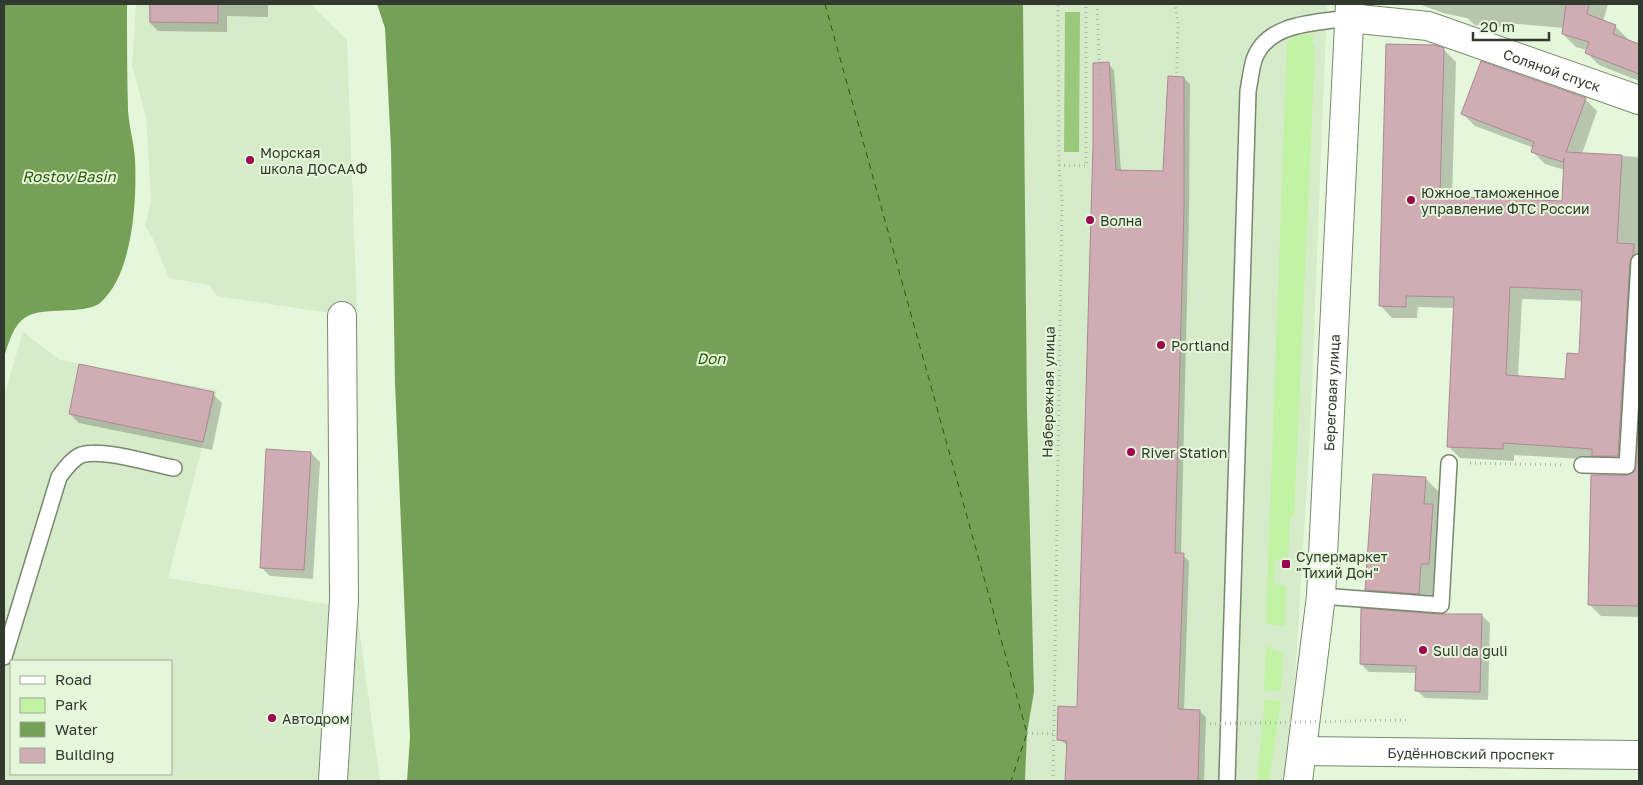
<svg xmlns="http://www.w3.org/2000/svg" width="1643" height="785" font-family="'Golos Text',sans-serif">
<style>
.built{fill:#d6ebc9;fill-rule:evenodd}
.green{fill:#c2f3a4}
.forest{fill:#9ac97c}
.water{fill:#74a156}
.shadow{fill:#0003;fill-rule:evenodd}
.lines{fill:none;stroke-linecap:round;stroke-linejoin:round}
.ferry{stroke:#2e5703;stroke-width:1;stroke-dasharray:6 5;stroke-linecap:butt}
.building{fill:#d0adb5;stroke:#ab8992;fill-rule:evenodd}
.service-casing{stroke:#78896f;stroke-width:18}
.minor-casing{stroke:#78896f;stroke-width:30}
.secondary-casing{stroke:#78896f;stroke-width:30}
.path{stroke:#abbaa3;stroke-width:3;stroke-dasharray:1 4;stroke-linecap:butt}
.service{stroke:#fff;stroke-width:15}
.minor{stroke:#fff;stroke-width:28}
.secondary{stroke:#fff;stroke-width:28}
.path-bridge{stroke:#abbaa3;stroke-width:3;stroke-dasharray:1 4;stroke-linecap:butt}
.poi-dot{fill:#9d044f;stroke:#e5f7da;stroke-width:2}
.labels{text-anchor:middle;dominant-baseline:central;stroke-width:4;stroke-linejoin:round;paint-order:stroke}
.street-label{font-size:14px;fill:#32392e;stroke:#e5f7da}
.poi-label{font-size:14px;fill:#32392e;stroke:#e5f7da;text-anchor:start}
.water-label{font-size:15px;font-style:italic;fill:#2e5703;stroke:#e5f7da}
</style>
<rect width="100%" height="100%" fill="#e5f7da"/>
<path class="built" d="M136,4H310L347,40L357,312H323L217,296L209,285L169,278L153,239L145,226L151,202L146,117L132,65Z
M1023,4H1327L1310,435L1295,680L1283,781H1025L1027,733L1034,691L1027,410Z
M23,332L60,360L217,390L168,578L332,605L356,606L380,781H4V396ZM11,661H171V774H11Z"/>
<path class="green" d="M1301,34L1313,35L1312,42L1315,49L1294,516H1290L1288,560H1275L1274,584L1286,586L1285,627L1266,623L1287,43L1295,35Z
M1266,646L1283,654L1281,691L1264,690Z
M1265,700L1281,701L1269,781H1257Z"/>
<path class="forest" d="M1065,12H1080L1079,152H1064Z"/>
<path class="water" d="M4,4H127C127,39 127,75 128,110C129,127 134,143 135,159C137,200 133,275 100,303C94,308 82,309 75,310C28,312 18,309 4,358Z
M377,4H1023L1027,410L1034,692L1027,733L1025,781H407L410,738L395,383L391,149L385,28Z"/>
<path class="shadow" d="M149,4H268V17L227,16V32L158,31L149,22Z
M1419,4H1608L1603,22L1615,26L1628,39L1627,41L1639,45V81L1599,65L1586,52L1587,50L1576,47L1563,34L1564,28L1507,23V27L1475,25L1467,18L1443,13Z
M1443,49L1456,62L1452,198L1563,203L1565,170L1545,164L1533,152L1534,148L1475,126L1463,114L1585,99L1597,111L1582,154L1639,157V308L1630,468L1598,460L1514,455V461L1460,458L1448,446L1454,308L1418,307L1417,318H1392L1380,305ZM1522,299L1582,301L1580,355L1566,380L1518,377Z
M1108,64L1114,70L1121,171L1164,172L1184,78L1190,84L1189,214L1181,554L1189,561L1184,710L1199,711L1206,717L1204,781H1066L1068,746L1059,739L1078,708Z
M213,394L222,403L212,450L79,423L70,414Z
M1639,435V617L1601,616L1589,604L1628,477L1636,472L1638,467Z
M311,453L320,462L313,579L270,576L261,567Z
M1425,478L1444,497L1437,612L1386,609L1367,589Z
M1481,615L1490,623L1488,700L1425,698L1416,690L1417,673L1369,672L1361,664L1440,616Z"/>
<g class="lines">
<path class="ferry" d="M825,4L1027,733L1011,781"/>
</g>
<path class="building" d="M150,4H218V23L150,22Z
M1566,4H1589L1587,14L1616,25L1613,34L1639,44V74L1585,53L1589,42L1562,34Z
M1386,44L1435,45L1444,48L1440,196L1562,201L1564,158L1563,162L1531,152L1534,142L1461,114L1481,61L1586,98L1566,152L1622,155L1617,243L1634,244L1633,255L1630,261L1618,456H1592V449L1503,443V449L1447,447L1454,297L1406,296V307L1379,306ZM1510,287L1582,290L1579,354L1567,353L1565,379L1506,375Z
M1109,62L1116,170L1163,171L1168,76L1184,77V207L1175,553H1184L1178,709L1200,710L1198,781H1065L1067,741L1057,740L1058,706L1077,707L1093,145V63Z
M79,364L214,392L203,442L69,414Z
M1639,417V606L1588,605L1591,475H1627L1635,471Z
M266,449L311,452L304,570L260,568Z
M1373,474L1426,477L1424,504H1433L1429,564H1421L1419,594L1365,590Z
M1361,608L1440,614H1482L1480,692L1415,691L1416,666L1360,664Z"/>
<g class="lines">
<defs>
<path id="service" d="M1582,465L1627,466L1639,262
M1321,596L1441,605L1449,463
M4,657L59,477C65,469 72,459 81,455C104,448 151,464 174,468
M1227,781L1248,91C1250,81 1251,70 1254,60C1267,22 1316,23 1349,18"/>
<g id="minor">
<path id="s1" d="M1349,18L1428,26L1639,100"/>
<path d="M333,781L344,600L342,316"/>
</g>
<g id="secondary">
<path id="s2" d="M1302,751L1639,755"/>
<path id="s3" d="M1298,781L1321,596L1350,4"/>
</g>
</defs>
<use href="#service" class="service-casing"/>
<use href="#minor" class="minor-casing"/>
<use href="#secondary" class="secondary-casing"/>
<path class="path" d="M1097,4L1104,182L1174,185L1178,24L1175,4
M1059,165L1086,166V4
M1470,463L1564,465
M1027,733L1054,734
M1053,781L1062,201L1059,165L1058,4
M1168,781L1169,724H1200"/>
<use href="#service" class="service"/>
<use href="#minor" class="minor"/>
<use href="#secondary" class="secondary"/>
<path class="path-bridge" d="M1200,724L1406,720"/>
</g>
<g class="poi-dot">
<circle cx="250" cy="160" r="5"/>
<circle cx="1411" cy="200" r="5"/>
<circle cx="1090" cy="220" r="5"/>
<circle cx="1161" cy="345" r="5"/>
<circle cx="1131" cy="452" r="5"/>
<rect x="1281" y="559" width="10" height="10" rx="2.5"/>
<circle cx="1423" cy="650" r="5"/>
<circle cx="272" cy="718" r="5"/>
</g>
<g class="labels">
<g class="street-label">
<text stroke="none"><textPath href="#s1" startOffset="211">Соляной спуск</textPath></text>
<text transform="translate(1048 392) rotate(-89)">Набережная улица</text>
<text stroke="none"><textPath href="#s3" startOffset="390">Береговая улица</textPath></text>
<text stroke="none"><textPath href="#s2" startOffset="169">Будённовский проспект</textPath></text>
</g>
<g class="poi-label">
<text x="260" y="152">Морская<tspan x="260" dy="16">школа ДОСААФ</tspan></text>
<text x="1421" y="192">Южное таможенное<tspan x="1421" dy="16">управление ФТС России</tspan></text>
<text x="1100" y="220">Волна</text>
<text x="1171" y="345">Portland</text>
<text x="1141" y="452">River Station</text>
<text x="1296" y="556">Супермаркет<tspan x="1296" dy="16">"Тихий Дон"</tspan></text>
<text x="1433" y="650">Suli da guli</text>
<text x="282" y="718">Автодром</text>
</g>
<g class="water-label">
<text x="69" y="176">Rostov Basin</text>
<text x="711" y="358">Don</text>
</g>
</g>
<rect width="1643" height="785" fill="none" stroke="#32392e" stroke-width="10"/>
<rect x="10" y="660" width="162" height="115" fill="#e5f7da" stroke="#9dab95"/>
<rect x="20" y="676" width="25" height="8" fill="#ffffff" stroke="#9dab95"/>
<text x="55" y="685" font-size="15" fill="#32392e">Road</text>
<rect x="20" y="698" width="25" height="15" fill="#c2f3a4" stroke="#9dab95"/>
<text x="55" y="710" font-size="15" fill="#32392e">Park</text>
<rect x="20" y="722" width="25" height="15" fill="#74a156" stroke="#9dab95"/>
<text x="55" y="735" font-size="15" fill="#32392e">Water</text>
<rect x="20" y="748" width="25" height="15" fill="#d0adb5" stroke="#9dab95"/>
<text x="55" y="760" font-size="15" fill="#32392e">Building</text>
<path d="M1473 32v8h76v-8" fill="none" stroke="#32392e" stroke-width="2.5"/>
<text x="1480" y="32" font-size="15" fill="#32392e" stroke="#e5f7da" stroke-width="4" paint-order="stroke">20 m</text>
</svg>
